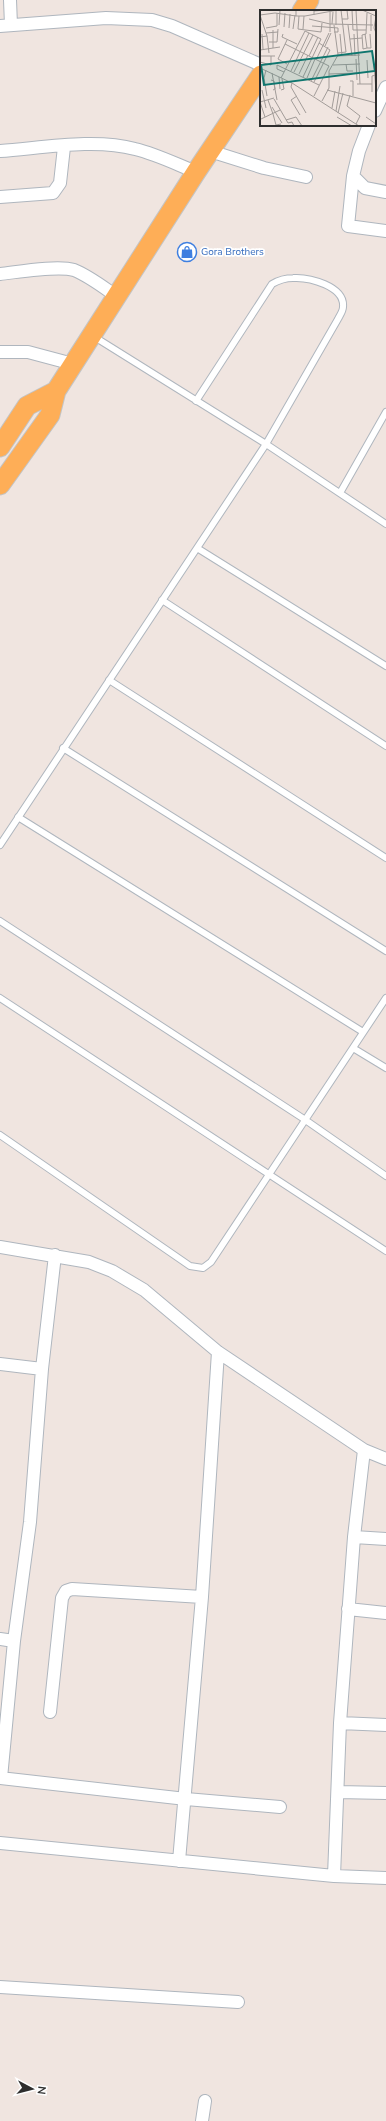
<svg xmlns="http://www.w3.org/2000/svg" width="386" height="2121" font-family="'Nunito Sans',sans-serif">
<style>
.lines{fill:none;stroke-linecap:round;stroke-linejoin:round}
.lane-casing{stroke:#afb6be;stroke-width:8}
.street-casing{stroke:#afb6be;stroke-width:14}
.primary-casing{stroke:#c4c4c4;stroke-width:21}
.lane{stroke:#fff;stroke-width:6}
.street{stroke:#fff;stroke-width:12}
.primary{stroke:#feae57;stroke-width:19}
.labels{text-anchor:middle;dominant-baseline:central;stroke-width:3.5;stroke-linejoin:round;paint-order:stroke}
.shop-label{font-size:10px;fill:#366cbe;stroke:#fff;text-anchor:start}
.inset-road{fill:none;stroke:#a29c99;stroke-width:1}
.view{fill:#0f766e;fill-opacity:0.15;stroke:#0f766e;stroke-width:2}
.inset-edge{fill:none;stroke:#2e2e2e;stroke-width:2}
</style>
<rect width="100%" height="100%" fill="#f0e5e0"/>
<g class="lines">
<defs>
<path id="lane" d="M93,336L266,444L386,524
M340,493L386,412
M197,548L386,666
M162,600L386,746
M109,680L386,858
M63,748L386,951
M18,817L363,1032
M0,845L266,444L338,319C340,315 343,311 343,307C345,286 309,277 293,278C285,278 279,280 272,284L196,401
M0,921L304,1119L386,1176
M0,998L386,1251
M353,1048L386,1068
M0,1135L190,1266L203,1268L211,1262L386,998"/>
<path id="street" d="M10,0L11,25
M0,26L106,18L152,20L172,26L261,65
M375,111L386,87
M369,125L359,151L353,176L365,188L386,192
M0,151C42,148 95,138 135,149C156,154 176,164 196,172
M210,151L264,168L306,177
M353,176L348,226L386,231
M0,197L53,193L60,183L64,147
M0,274C18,272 58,265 74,270C89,276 103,287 116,296
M0,352H28L73,364
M0,1247L89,1262L112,1271L144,1290L218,1352L364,1450L386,1459
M0,1364L42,1369
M354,1537L386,1539
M348,1609L386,1613
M0,1639L14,1641
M50,1712L62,1598L66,1591L72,1589L202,1597
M340,1723L386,1725
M0,1778L186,1799L280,1807
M1,1778L14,1641L30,1522L42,1369L55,1255
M338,1792L386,1793
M0,1843L334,1876L386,1878
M179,1861L202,1597L218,1352
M334,1876L340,1723L354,1537L364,1450
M0,1987L238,2002
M202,2121L205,2101"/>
<path id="primary" d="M302,11L309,0
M0,447L27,406L56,391
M0,485L50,415L56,391L196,172L261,75"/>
</defs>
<use href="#lane" class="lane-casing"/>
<use href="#street" class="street-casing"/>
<use href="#primary" class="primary-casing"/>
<use href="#lane" class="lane"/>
<use href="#street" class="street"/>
<use href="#primary" class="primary"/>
</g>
<defs>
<symbol id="shop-ring" viewBox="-11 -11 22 22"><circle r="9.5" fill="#fff" stroke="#3f7fe0" stroke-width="1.5"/><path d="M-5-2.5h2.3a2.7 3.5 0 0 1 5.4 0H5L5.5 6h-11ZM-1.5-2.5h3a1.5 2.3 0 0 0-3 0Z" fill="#3f7fe0"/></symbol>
</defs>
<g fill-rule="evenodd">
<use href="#shop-ring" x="176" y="241" width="22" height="22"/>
</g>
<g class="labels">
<g class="shop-label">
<text x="201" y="252">Gora Brothers</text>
</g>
</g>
<g transform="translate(260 10)">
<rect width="116" height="116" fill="#f0e5e0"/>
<path class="inset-road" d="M36,0V6H45L78,0M92,0L93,20H106M96,0L100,74M102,0L116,6L114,18L116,23M76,1V15M107,3L106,24L102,25L103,39L107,38M0,5L15,3L36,6M54,5V1L66,0M39,6L38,19L61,22L62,13M49,9L70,14L113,15M82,9H88L87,0M72,14L73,2M19,15L20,0M88,15L92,46M52,16L78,18V22H74M24,17L25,3M6,18L17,16V3M29,18L30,4M33,19L35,5M43,19L44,6M111,21V5M70,22V2M6,23L18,22M2,24L3,39M23,24L22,27L37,34M80,24L82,46M94,24L95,46M105,24L107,38M7,26L9,43M0,27L7,26L0,5M90,29L102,28M27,30L18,49L27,54M9,32H13V20M25,34L69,56L54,86M65,36L71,23M13,38V32H17L18,19M107,38H111L110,24M0,40L20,37M78,43L86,42L81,0M0,46H15M49,46L58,27M77,46L100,45M96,49L97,70M56,50L69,23M107,50L108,68M0,52L11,55V46M86,54L87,61H93M114,54L116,82M73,55L100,54M0,58L32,73L99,116M6,60L4,68L7,86M31,61L49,23M24,62L17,59V55L59,75M34,62L53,25M12,63L17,90M39,64L48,45M69,64L97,63M19,67L20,79M21,68L45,21L61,29L43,67M47,68L55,49M11,70L14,71L15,79L13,80M51,71L68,37M90,71H93V86M54,72L70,40L59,33M32,73L31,77L46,103M97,74H112M2,80L6,98M21,80L24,79L22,69M67,80L116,93M112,82V66L116,65M90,85L87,96L100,106L96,114M37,86L31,90L40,105M14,89L28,113L32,112L34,116M8,90L13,104M62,91L69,78V61L78,45L74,15M0,92L14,88M0,92L5,107M12,97L22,113M72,98L75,81M76,101L80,76M78,103L83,83M13,104L16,115L21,114M77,107L92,116M106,107L116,114M1,109L20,100M26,110L36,107L42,116"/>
<path class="view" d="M112,41L115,61L4,75L1,55Z"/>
<rect width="116" height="116" class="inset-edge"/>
</g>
<g transform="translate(32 2089) rotate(97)" stroke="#ffffff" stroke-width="3" paint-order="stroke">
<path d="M0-3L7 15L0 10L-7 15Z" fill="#2e2e2e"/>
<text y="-6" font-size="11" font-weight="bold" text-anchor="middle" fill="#2e2e2e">N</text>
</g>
</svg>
